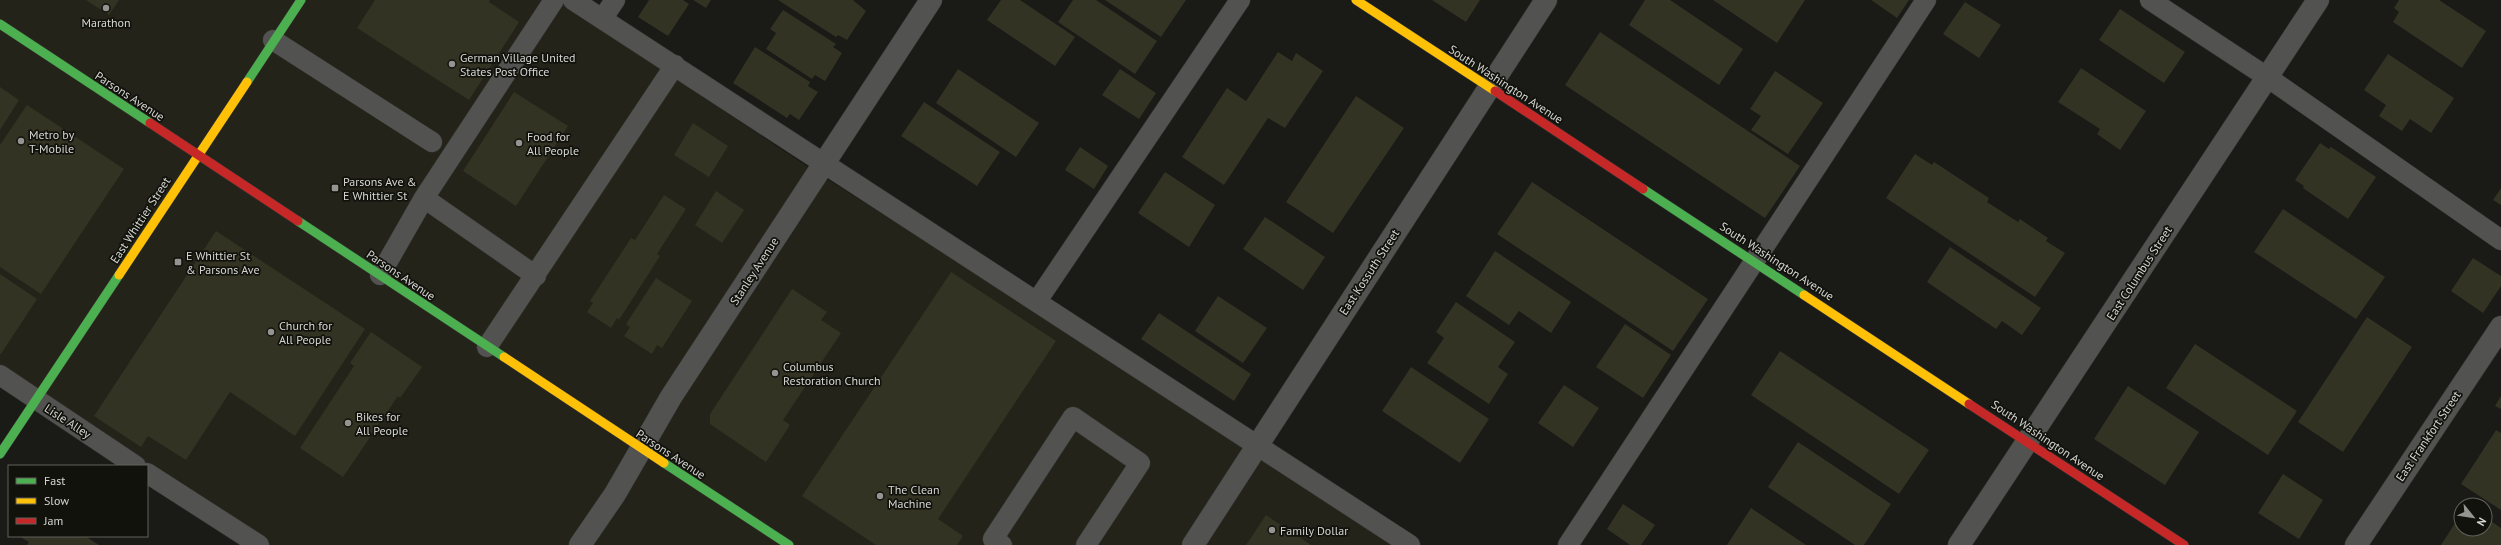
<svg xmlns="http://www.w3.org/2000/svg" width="2501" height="545" font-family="'PT Sans',sans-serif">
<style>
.built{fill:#232319}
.building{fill:#333323}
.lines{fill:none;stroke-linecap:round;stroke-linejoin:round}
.lane-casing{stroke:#363634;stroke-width:21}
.street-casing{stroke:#363634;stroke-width:23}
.fast-casing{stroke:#363634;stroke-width:10}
.slow-casing{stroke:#363634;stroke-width:10}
.jam-casing{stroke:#363634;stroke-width:10}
.lane{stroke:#525250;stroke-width:20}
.street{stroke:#525250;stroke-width:22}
.fast{stroke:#4caf50;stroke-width:9}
.slow{stroke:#ffc107;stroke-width:9}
.jam{stroke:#c62828;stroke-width:9}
.poi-dot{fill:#949491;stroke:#12120d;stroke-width:1.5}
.labels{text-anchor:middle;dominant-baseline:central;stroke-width:3.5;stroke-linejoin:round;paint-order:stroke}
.poi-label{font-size:12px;fill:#d5d6d2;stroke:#12120d;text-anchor:start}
.street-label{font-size:12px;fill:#d5d6d2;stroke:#12120d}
</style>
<rect width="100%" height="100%" fill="#1a1a17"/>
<path class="built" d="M0,0H557L817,173L1253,446L1402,545H261L0,374Z"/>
<path class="building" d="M86,0H119L109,15Z
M375,0H490L489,2L519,22L469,100L357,28Z
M649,0H683L689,4L668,36L638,17Z
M693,0H711L706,8Z
M778,0H853L866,11L847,40L838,35L836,37Z
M1001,0H1020L1075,37L1055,66L987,20Z
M1073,0H1096L1157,41L1135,74L1058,22Z
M1105,0H1186L1161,37Z
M1432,0H1480L1466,22Z
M1645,0H1670L1743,49L1719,85L1629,25Z
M1713,0H1805L1777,43Z
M1871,0H1909L1897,18Z
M2399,0H2439L2486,31L2462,68L2393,22L2399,12L2394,8Z
M1965,2L2001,25L1979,58L1943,34Z
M2120,9L2185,52L2164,83L2099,40Z
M783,10L836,44L833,47L842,53L825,81L815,75L812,79L766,49L776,33L770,29Z
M1600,32L1800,166L1765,218L1565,85Z
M755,47L810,82L808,86L818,92L799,120L790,114L787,118L733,83Z
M1278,52L1292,61L1296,53L1323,71L1285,128L1268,118L1224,185L1182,157L1227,88L1246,101Z
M2388,54L2454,98L2431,133L2410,119L2402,131L2379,116L2386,105L2364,90Z
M2081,68L2146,111L2120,150L2097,134L2100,129L2058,102Z
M958,69L1039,123L1016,157L936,103Z
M1120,69L1156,93L1139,119L1102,95Z
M1775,71L1823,103L1788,154L1751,130L1761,116L1750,109Z
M0,87L19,100L0,130Z
M514,92L568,126L516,206L463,171Z
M1356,96L1404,128L1333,233L1286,202Z
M924,102L1000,152L977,186L901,136Z
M27,105L124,169L41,294L0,267V145Z
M693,123L728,146L709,177L674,155Z
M2320,143L2329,149L2331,147L2376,177L2348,219L2303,188L2304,186L2295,180Z
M1080,147L1108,166L1094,189L1065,170Z
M1915,154L1932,165L1934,162L1989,198L1987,202L2018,222L2020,219L2048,238L2046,241L2065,253L2035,297L1886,198Z
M1165,172L1215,205L1189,247L1138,213Z
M1532,182L1708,299L1673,351L1497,234Z
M2501,188V205L2493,200Z
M716,191L744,210L722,243L695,225Z
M664,195L686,209L657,254L660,256L619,320L617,318L611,328L587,312L593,303L590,301L631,238L635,240Z
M2283,209L2385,277L2356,319L2254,252Z
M1265,217L1325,257L1303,290L1243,249Z
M216,231L365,329L295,436L230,392L186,460L148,436L141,447L94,416Z
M1950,247L2041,308L2022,335L2002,321L1996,329L1927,282Z
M1495,251L1571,302L1551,333L1519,311L1509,325L1466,296Z
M2473,258L2501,276V286L2483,313L2451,291Z
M951,272L1056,341L938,519L963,536L957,545H876L802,496Z
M0,274L37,299L1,354L0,353Z
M656,278L692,301L662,348L657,345L652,354L624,336L630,327L626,324Z
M792,289L827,312L821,320L841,333L783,420L790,425L766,462L710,424V414Z
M1218,296L1267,328L1243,363L1195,331Z
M1456,302L1515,342L1498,367L1508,374L1489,404L1427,363L1444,338L1436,332Z
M1159,313L1251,374L1234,401L1141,339Z
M2367,317L2412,347L2343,452L2298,422Z
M1625,324L1671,355L1643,398L1596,367Z
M371,332L422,367L400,398L398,396L343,477L300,448L354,366L350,363Z
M2195,344L2297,411L2268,455L2166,388Z
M1780,351L1929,450L1899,494L1751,395Z
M1411,367L1489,419L1460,463L1382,411Z
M1564,385L1599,408L1573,447L1538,423Z
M2128,386L2199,432L2165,485L2094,439Z
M2501,396V409L2495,406Z
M2496,430L2501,433V510L2461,484Z
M1798,442L1891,504L1864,545H1855L1768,487Z
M2283,474L2323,500L2299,539L2258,513Z
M1623,504L1655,525L1641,545H1630L1607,529Z
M1751,508L1806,545H1727Z
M2461,514V529H2485V517L2501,528V545H2441Z
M1266,515L1311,545H1246Z
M23,536H85L99,545H27L29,542L22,538Z"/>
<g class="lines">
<defs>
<path id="lane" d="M573,0L1410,545
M2150,0L2267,77L2501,240
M603,18L615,0
M273,40L432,142
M424,198L536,276
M380,275L424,198L554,0
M1037,301L1240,0
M487,347L675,65
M0,375L136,466
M147,473L259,545
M1002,545L993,539L1073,417L1140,463L1086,545
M1568,545L1926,0"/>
<path id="street" d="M580,545L615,494L671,397L931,0
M1193,545L1546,0
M1959,545L2318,0
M2356,545L2501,327"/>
<path id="fast" d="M0,24L150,123
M247,82L301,0
M1643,189L1804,295
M298,221L504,357
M0,454L119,275
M664,463L789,545"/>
<path id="slow" d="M1356,0L1495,91
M119,275L247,82
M1804,295L1969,404
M504,357L664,463"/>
<path id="jam" d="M1495,91L1643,189
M150,123L298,221
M1969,404L2184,545"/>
</defs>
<use href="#lane" class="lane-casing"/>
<use href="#street" class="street-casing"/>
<use href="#fast" class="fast-casing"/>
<use href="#slow" class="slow-casing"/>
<use href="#jam" class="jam-casing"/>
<use href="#lane" class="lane"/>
<use href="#street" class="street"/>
<use href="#fast" class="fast"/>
<use href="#slow" class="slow"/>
<use href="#jam" class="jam"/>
</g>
<g class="poi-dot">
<circle cx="106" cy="8" r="4"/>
<circle cx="452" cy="64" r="4"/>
<circle cx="21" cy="141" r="4"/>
<circle cx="519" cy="143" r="4"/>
<rect x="331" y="184" width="8" height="8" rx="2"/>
<rect x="174" y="258" width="8" height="8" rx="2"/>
<circle cx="271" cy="332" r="4"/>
<circle cx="775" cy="373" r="4"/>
<circle cx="348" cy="423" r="4"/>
<circle cx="880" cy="496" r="4"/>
<circle cx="1272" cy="530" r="4"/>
</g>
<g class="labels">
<g class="poi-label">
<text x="106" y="22" text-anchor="middle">Marathon</text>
<text x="460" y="57">German Village United<tspan x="460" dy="14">States Post Office</tspan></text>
<text x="29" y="134">Metro by<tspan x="29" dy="14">T-Mobile</tspan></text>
<text x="527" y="136">Food for<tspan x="527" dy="14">All People</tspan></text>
<text x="343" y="181">Parsons Ave &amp;<tspan x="343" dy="14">E Whittier St</tspan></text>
<text x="186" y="255">E Whittier St<tspan x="186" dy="14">&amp; Parsons Ave</tspan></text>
<text x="279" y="325">Church for<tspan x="279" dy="14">All People</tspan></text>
<text x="783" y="366">Columbus<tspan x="783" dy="14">Restoration Church</tspan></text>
<text x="356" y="416">Bikes for<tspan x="356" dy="14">All People</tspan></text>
<text x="888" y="489">The Clean<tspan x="888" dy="14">Machine</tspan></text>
<text x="1280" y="530">Family Dollar</text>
</g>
<g class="street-label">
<text transform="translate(1506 84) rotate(33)">South Washington Avenue</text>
<text transform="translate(130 96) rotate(33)">Parsons Avenue</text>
<text transform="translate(140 220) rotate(-57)">East Whittier Street</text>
<text transform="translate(1777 261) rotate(33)">South Washington Avenue</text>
<text transform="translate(754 271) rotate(-57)">Stanley Avenue</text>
<text transform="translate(1369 272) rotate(-57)">East Kossuth Street</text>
<text transform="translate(2139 273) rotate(-57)">East Columbus Street</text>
<text transform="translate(401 275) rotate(34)">Parsons Avenue</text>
<text transform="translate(68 421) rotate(33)">Lisle Alley</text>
<text transform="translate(2428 436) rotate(-56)">East Frankfort Street</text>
<text transform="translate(2048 440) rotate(34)">South Washington Avenue</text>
<text transform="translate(671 454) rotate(33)">Parsons Avenue</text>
</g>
</g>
<rect x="8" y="465" width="140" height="72" fill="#12120d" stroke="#60605c"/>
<rect x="16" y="478" width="20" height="6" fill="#4caf50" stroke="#60605c"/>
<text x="44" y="485" font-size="12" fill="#d5d6d2">Fast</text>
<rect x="16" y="498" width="20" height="6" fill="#ffc107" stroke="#60605c"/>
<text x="44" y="505" font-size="12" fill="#d5d6d2">Slow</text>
<rect x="16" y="518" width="20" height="6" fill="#c62828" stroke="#60605c"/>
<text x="44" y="525" font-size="12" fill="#d5d6d2">Jam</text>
<g transform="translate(2473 517) rotate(120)"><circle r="19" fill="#12120d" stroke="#60605c"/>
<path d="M0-3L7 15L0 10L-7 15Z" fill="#949491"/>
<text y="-6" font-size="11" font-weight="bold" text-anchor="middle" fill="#d5d6d2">N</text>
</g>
</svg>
